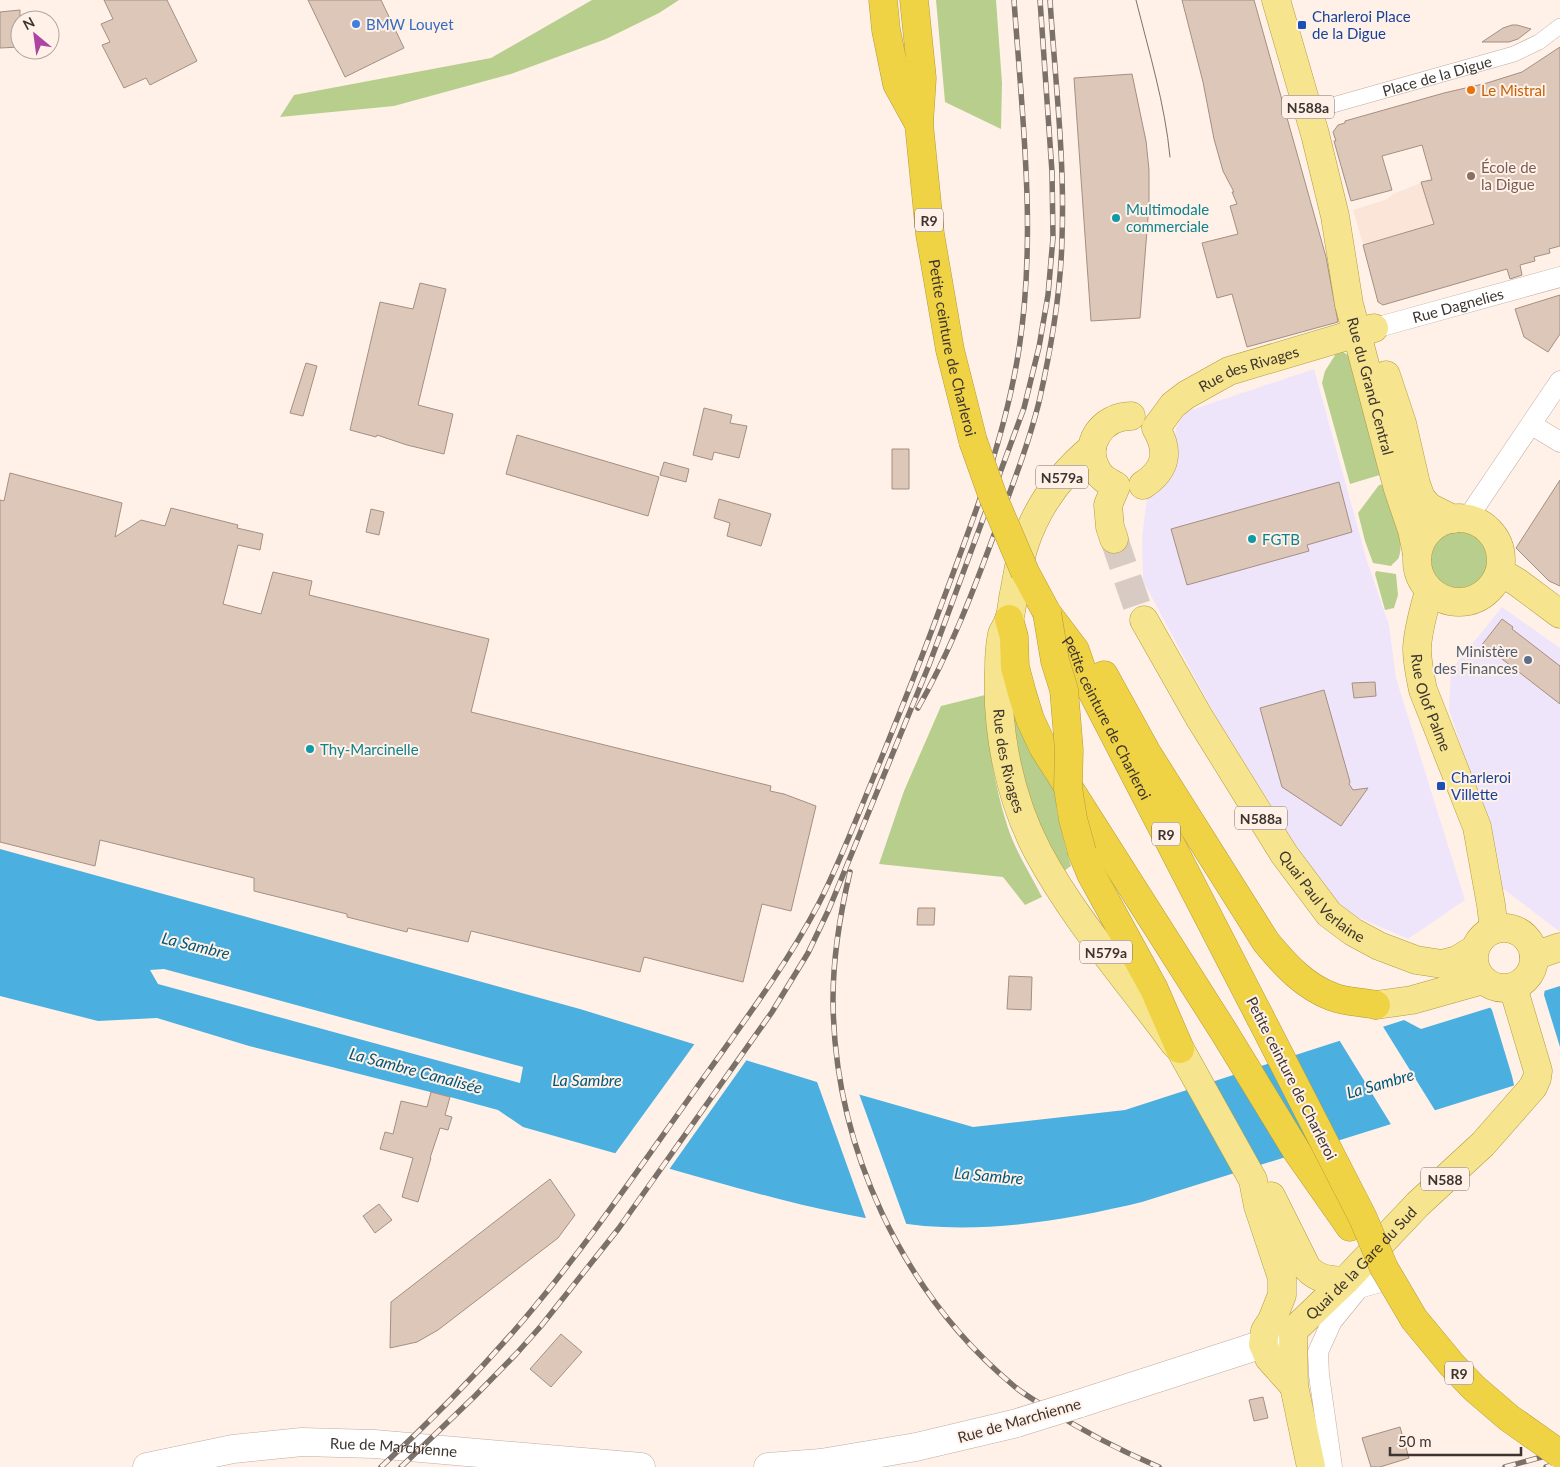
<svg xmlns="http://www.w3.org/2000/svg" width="1560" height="1467" font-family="Lato,sans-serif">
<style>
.commercial{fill:#efe5fa}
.education{fill:#fbe5d8}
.green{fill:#b7ce8d}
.water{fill:#4bb0df;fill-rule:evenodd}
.pier{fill:#fff1e8}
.building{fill:#ddc7b9;stroke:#a48f82}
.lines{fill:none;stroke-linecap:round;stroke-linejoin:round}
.primary-tunnel{stroke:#d8cbc3;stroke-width:28;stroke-dasharray:28 14;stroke-linecap:butt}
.pedestrian-casing{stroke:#c1ac9e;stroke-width:16}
.minor-casing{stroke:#c1ac9e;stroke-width:21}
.secondary-casing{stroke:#c1ac9e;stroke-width:29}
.primary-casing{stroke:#b19b3d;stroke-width:29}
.motorway-casing{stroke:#b19b3d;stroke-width:29}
.pedestrian{stroke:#fff;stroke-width:15}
.minor{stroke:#fff;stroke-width:20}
.secondary{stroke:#fff;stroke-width:28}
.primary{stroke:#f6e48f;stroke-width:28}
.motorway{stroke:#f0d245;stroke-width:28}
.tram{stroke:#7b716b;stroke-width:1}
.rail-casing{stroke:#7b716b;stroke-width:5.5}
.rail{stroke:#fff1e8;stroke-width:4;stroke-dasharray:11;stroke-linecap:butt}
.secondary-bridge-casing{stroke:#c1ac9e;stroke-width:29;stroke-linecap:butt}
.motorway-bridge-casing{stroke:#b19b3d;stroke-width:29;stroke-linecap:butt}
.secondary-bridge{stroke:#fff;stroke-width:28}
.motorway-bridge{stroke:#f0d245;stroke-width:28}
.shop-dot{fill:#3f7fe0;stroke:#fff1e8;stroke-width:2}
.transit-dot{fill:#1a4fb4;stroke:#fff1e8;stroke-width:2}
.food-dot{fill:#e8710a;stroke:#fff1e8;stroke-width:2}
.education-dot{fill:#8d6e63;stroke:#fff1e8;stroke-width:2}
.culture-dot{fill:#0f9aa8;stroke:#fff1e8;stroke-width:2}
.service-dot{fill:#5c6f8a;stroke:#fff1e8;stroke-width:2}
.labels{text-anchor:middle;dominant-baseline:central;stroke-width:4;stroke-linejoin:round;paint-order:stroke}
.shield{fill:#fff1e8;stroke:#776d66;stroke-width:1}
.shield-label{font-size:14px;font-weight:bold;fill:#3d342f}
.transit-label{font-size:15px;fill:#164399;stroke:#fff1e8;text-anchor:start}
.shop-label{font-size:15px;fill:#366cbe;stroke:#fff1e8;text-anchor:start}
.street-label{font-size:15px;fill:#3d342f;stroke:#fff1e8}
.food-label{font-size:15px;fill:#c56008;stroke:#fff1e8;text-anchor:start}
.education-label{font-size:15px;fill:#785e54;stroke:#fff1e8;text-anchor:start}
.culture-label{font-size:15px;fill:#0d838f;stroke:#fff1e8;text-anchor:start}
.service-label{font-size:15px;fill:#4e5e75;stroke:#fff1e8;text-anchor:end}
.water-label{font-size:16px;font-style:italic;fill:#025878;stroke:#fff1e8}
</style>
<rect width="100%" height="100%" fill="#fff1e8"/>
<path class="commercial" d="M1314,369L1367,561L1389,625L1396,678L1465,900L1408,939L1348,913L1316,878L1216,717L1143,581L1142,538L1147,497L1170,476L1176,428L1185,412Z
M1502,607L1560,648V932L1501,887L1500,869L1490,821L1471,775L1449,710L1451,670Z"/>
<path class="education" d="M1498,137L1449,219L1363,244L1353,210L1388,199L1393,194L1423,182Z"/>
<path class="green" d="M592,0H679L659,13L606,39L511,74L394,106L280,117L294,95L491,58Z
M936,0H996L1002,83L1001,129L945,102Z
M1337,352H1343L1351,357L1383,474L1350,484L1322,383L1325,371Z
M1386,484C1390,501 1405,540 1399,557C1398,560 1393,563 1391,566L1373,563L1365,541L1358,513L1379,485Z
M1428 558a31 31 0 1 1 62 0a31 31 0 1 1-62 0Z
M1376,571L1396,574L1398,595L1394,608L1385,610L1375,574Z
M985,695C987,740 994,785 1008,828C1016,852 1031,875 1042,897L1025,905L1003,877L879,864L904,791L941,706Z
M1010,695L1055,785L1057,812L1065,845L1071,866L1061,873L1019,782Z"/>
<path class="water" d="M0,849L580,1009L833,1087L973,1127L1125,1110L1404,1020L1421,1029L1560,986V1071L1142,1202C1071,1219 997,1232 924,1226C850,1219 780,1200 709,1180C647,1162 585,1145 523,1127L498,1110L450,1097L249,1046L157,1018L98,1021L0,996ZM164,969L523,1067L520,1083L158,984L150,970Z"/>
<path class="pier" d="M1545,988L1544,995L1560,1047V1073L1512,1088L1514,1085L1512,1076L1492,1010L1489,1006Z
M1382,1025L1436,1112L1392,1126L1338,1038Z
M696,1042L748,1058L668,1171L614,1155Z
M816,1079L858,1091L907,1226L867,1221Z"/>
<path class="building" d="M104,0H167L197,61L150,85L146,78L124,88L102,45L110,42L101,24L113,19Z
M308,0H381L404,48L345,77Z
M1182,0H1254L1326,257L1338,322L1247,347L1232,294L1217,298L1202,243L1238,234L1230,206L1237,204L1232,192H1234L1223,171L1214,139L1203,82Z
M20,10V47L0,48V12Z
M1512,25H1517L1531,29L1518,39L1509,42H1482L1503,28Z
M1560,47V246L1549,249L1550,253L1534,257L1535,261L1520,265L1522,275L1510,279L1507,269L1383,305L1378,302L1363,245L1434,224L1421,182L1432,180L1422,145L1382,156L1392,190L1351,201L1334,141H1336L1333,132L1338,125L1345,123V121L1444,93L1487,83L1522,72Z
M1132,74L1146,141L1149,170V206L1140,318L1091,321L1074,78Z
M420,283L446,289L418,405L453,414L444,454L407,445L377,435L376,437L350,430L380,302L413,309Z
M1560,295V334L1548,352L1524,337L1515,309Z
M306,363L317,366L303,416L290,413Z
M704,408L732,415L730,423L747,426L739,458L714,452L712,460L693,455Z
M517,435L659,477L648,516L506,474Z
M892,449H909V489H892Z
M664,462L689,469L686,482L660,475Z
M10,473L122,503L115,537L141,520L165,526L171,508L238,525L237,528L263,534L260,550L238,545L223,604L261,614L273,572L312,581L309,595L489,639L471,712L771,786L770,791L784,794L816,806L791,911L762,904L743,982L644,957L640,972L471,931L468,942L408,928L407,932L347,917V914L254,891V878L100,840L95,866L0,842V500L4,501Z
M1560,480V586L1549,581L1516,548Z
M1339,482L1352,532L1307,545L1309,551L1187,585L1171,529Z
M719,499L771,514L761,546L727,536L730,523L714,518Z
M371,509L384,512L379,535L366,532Z
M1502,619L1513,627L1512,629L1560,666V704L1493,652L1492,654L1481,646Z
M1375,682L1376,696L1354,698L1352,683Z
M1324,690L1350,782L1349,784L1353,790L1368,788L1341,826L1282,787L1260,708Z
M918,908H935L934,925H917Z
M1009,976L1032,977L1031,1010L1007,1009Z
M431,1092L450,1097L445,1115L452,1117L448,1130L440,1128L430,1158H431L418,1202L402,1197L413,1158L380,1149L385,1132L393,1134L401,1101L427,1107Z
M550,1179L575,1215L558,1238L438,1330L417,1342L390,1348L391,1302Z
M379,1204L392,1220L375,1233L363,1216Z
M561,1334L582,1352L551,1387L530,1369Z
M1263,1397L1268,1418L1254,1421L1249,1400Z
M1400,1427L1409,1458L1380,1467H1371L1362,1438Z"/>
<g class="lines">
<path class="primary-tunnel" d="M1114,539L1138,609L1144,620"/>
<defs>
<g id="pedestrian">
<path id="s1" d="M1308,112L1514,54L1539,42L1560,26"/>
</g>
<g id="minor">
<path id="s2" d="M1375,328L1560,277"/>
<path d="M1532,425L1560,442"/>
<path d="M1467,519L1560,381"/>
<path d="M1332,1467L1319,1375L1318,1352L1332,1321L1359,1288L1377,1283"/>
</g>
<g id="secondary">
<path d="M1078,1404L1263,1344L1285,1334"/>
<path id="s3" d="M147,1467L233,1449L302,1442L374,1444L641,1467"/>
<path d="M768,1467L821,1463L916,1447L1017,1423"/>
</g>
<g id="primary">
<path id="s4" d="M1276,0L1315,134L1335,216L1349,304L1398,489L1412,530L1417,554"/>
<path d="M1386,375L1402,423L1416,484L1421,498L1429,507L1453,519"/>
<path id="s5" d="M1092,448C1062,473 1038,505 1025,543C1019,560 1017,580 1013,598C1012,606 1011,614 1009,620C1007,625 1004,630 1002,634C1000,644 999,658 999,668C996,730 1009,797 1038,852C1075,921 1128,980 1174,1043L1180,1049L1253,1180L1258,1206L1282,1278V1295L1272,1320L1265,1331L1263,1344L1269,1358L1294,1386"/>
<path id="s6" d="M1143,485C1166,470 1170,452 1156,428L1173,405L1186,395L1229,371L1374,328"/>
<circle cx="1459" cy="560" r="42"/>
<path d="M1114,539L1110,527L1108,505L1116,486C1109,482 1102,479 1098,472C1081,445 1102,416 1131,416"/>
<path d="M1500,572L1517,582L1560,614"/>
<path id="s7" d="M1429,591C1424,609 1418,629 1417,648C1417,662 1420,676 1423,690L1477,827L1491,905L1494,929"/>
<path id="s8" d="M1144,620L1199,717L1284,854L1329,914L1353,932L1379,946L1416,960L1442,964L1457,960L1475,949"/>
<circle cx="1504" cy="958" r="30"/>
<path d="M1534,956L1560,947"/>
<path d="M1376,1005L1412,1000L1483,980"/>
<path d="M1271,1196L1307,1268C1318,1280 1330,1280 1345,1281"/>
<path id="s9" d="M1311,1467L1294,1386L1293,1331L1345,1281L1418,1204L1483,1144L1533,1087L1537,1078L1538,1071L1513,987"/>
</g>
<g id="motorway">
<path d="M883,0L886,30L897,84L919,124"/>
<path id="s10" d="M914,0L922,78L919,124L930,234L950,350L973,441"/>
<path id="s11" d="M1025,572L1047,613L1075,650L1084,676L1260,1017"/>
<path d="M1009,619L1014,637L1015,667L1022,693L1030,719L1043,747L1224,1032L1296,1150L1350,1227"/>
<path d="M1104,675L1147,753L1266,942C1285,965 1305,987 1333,997C1346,1002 1362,1002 1376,1005"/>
<path d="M1082,852L1091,874L1154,989L1180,1049"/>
</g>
</defs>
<use href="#pedestrian" class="pedestrian-casing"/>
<use href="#minor" class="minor-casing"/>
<use href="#secondary" class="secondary-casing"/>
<use href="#primary" class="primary-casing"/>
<use href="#motorway" class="motorway-casing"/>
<use href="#pedestrian" class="pedestrian"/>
<use href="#minor" class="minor"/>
<use href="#secondary" class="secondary"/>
<use href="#primary" class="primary"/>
<use href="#motorway" class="motorway"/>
<path class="tram" d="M1136,0C1149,52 1165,104 1170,157"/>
<defs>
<path id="rail" d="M918,708C950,652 973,592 995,532C1011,489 1028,446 1039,402C1051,349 1061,293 1062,238C1065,159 1055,79 1050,0
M850,872C840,914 833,956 833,1000C834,1145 901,1292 1014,1386C1023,1394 1035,1400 1045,1407C1081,1430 1119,1450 1159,1467
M381,1467C432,1420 481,1370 526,1317C587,1245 640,1167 695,1090C738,1029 784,970 819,903C839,864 855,822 872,781C895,725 918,668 939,611C971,525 1005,440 1019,349C1037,233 1022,116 1014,0
M401,1467L475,1396L517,1353L541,1326L619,1228L772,1012L808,953L829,909L929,665L1024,408L1039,347L1048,295L1053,238L1052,172L1040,0
M1505,1467L1560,1452
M1546,1467L1560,1463"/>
</defs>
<use href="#rail" class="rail-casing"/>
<use href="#rail" class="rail"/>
<defs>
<path id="secondary-bridge" d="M1017,1423L1078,1404"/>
<path id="motorway-bridge" d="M973,441L993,497L1025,572
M1047,613L1055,661L1064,690L1069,750L1068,788L1073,819L1082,852
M1260,1017L1363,1218L1384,1268L1414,1319L1452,1365L1474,1388L1509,1418L1560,1454"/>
</defs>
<use href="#secondary-bridge" class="secondary-bridge-casing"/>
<use href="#motorway-bridge" class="motorway-bridge-casing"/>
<use href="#secondary-bridge" class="secondary-bridge"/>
<use href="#motorway-bridge" class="motorway-bridge"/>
</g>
<circle class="shop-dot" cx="356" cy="24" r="5"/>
<g class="transit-dot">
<rect x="1297" y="20" width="10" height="10" rx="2.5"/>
<rect x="1436" y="781" width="10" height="10" rx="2.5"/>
</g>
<circle class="food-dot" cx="1471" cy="90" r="5"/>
<circle class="education-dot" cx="1471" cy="176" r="5"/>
<g class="culture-dot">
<circle cx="1116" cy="218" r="5"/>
<circle cx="1252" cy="539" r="5"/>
<circle cx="310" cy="749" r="5"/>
</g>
<circle class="service-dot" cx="1528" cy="660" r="5"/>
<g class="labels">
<g class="shield">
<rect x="1282" y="95.5" width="52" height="23" rx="4"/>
<rect x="915" y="208.5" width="28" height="23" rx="4"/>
<rect x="1036" y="465.5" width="52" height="23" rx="4"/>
<rect x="1235" y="806.5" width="52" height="23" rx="4"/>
<rect x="1152" y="822.5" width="28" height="23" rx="4"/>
<rect x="1080" y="940.5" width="52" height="23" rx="4"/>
<rect x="1421" y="1167.5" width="48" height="23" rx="4"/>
<rect x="1445" y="1361.5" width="28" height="23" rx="4"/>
</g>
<g class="shield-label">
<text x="1308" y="107">N588a</text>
<text x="929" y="220">R9</text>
<text x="1062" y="477">N579a</text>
<text x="1261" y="818">N588a</text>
<text x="1166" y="834">R9</text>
<text x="1106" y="952">N579a</text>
<text x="1445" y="1179">N588</text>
<text x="1459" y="1373">R9</text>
</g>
<g class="transit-label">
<text x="1312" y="16">Charleroi Place<tspan x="1312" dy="17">de la Digue</tspan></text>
<text x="1451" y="777">Charleroi<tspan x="1451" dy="17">Villette</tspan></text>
</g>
<g class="shop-label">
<text x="366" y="24">BMW Louyet</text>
</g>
<g class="street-label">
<text stroke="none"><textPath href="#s1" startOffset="134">Place de la Digue</textPath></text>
<text stroke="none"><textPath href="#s2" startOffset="86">Rue Dagnelies</textPath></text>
<text stroke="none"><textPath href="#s10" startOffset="351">Petite ceinture de Charleroi</textPath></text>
<text stroke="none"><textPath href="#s6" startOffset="180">Rue des Rivages</textPath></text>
<text stroke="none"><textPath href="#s4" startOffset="398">Rue du Grand Central</textPath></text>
<text stroke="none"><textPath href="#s7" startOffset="115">Rue Olof Palme</textPath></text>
<text stroke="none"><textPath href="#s11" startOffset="168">Petite ceinture de Charleroi</textPath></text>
<text stroke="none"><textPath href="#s5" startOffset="340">Rue des Rivages</textPath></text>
<text stroke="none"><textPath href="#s8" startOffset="330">Quai Paul Verlaine</textPath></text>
<text transform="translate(1292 1078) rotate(63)">Petite ceinture de Charleroi</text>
<text stroke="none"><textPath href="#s9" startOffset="234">Quai de la Gare du Sud</textPath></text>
<text transform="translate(1019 1420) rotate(-16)">Rue de Marchienne</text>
<text stroke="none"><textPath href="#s3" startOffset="249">Rue de Marchienne</textPath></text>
</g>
<g class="food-label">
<text x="1481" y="90">Le Mistral</text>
</g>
<g class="education-label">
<text x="1481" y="167">École de<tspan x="1481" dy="17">la Digue</tspan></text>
</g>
<g class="culture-label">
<text x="1126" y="209">Multimodale<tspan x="1126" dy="17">commerciale</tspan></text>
<text x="1262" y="539">FGTB</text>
<text x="320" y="749">Thy-Marcinelle</text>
</g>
<g class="service-label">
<text x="1518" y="651">Ministère<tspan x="1518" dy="17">des Finances</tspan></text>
</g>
<g class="water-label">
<text transform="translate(196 945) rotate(14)">La Sambre</text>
<text transform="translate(416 1070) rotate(15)">La Sambre Canalisée</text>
<text x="587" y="1079">La Sambre</text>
<text transform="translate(1380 1083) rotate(-16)">La Sambre</text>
<text transform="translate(989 1175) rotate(5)">La Sambre</text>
</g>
</g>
<g transform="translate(35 35) rotate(331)"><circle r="24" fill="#fff1e8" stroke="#b1a59e"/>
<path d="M0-4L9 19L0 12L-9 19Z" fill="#ae43a4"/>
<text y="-8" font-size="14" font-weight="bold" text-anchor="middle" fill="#3d342f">N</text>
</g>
<path d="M1390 1447v8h131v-8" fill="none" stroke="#3d342f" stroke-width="2.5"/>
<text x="1398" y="1447" font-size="15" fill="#3d342f" stroke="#fff1e8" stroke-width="4" paint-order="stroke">50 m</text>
</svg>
